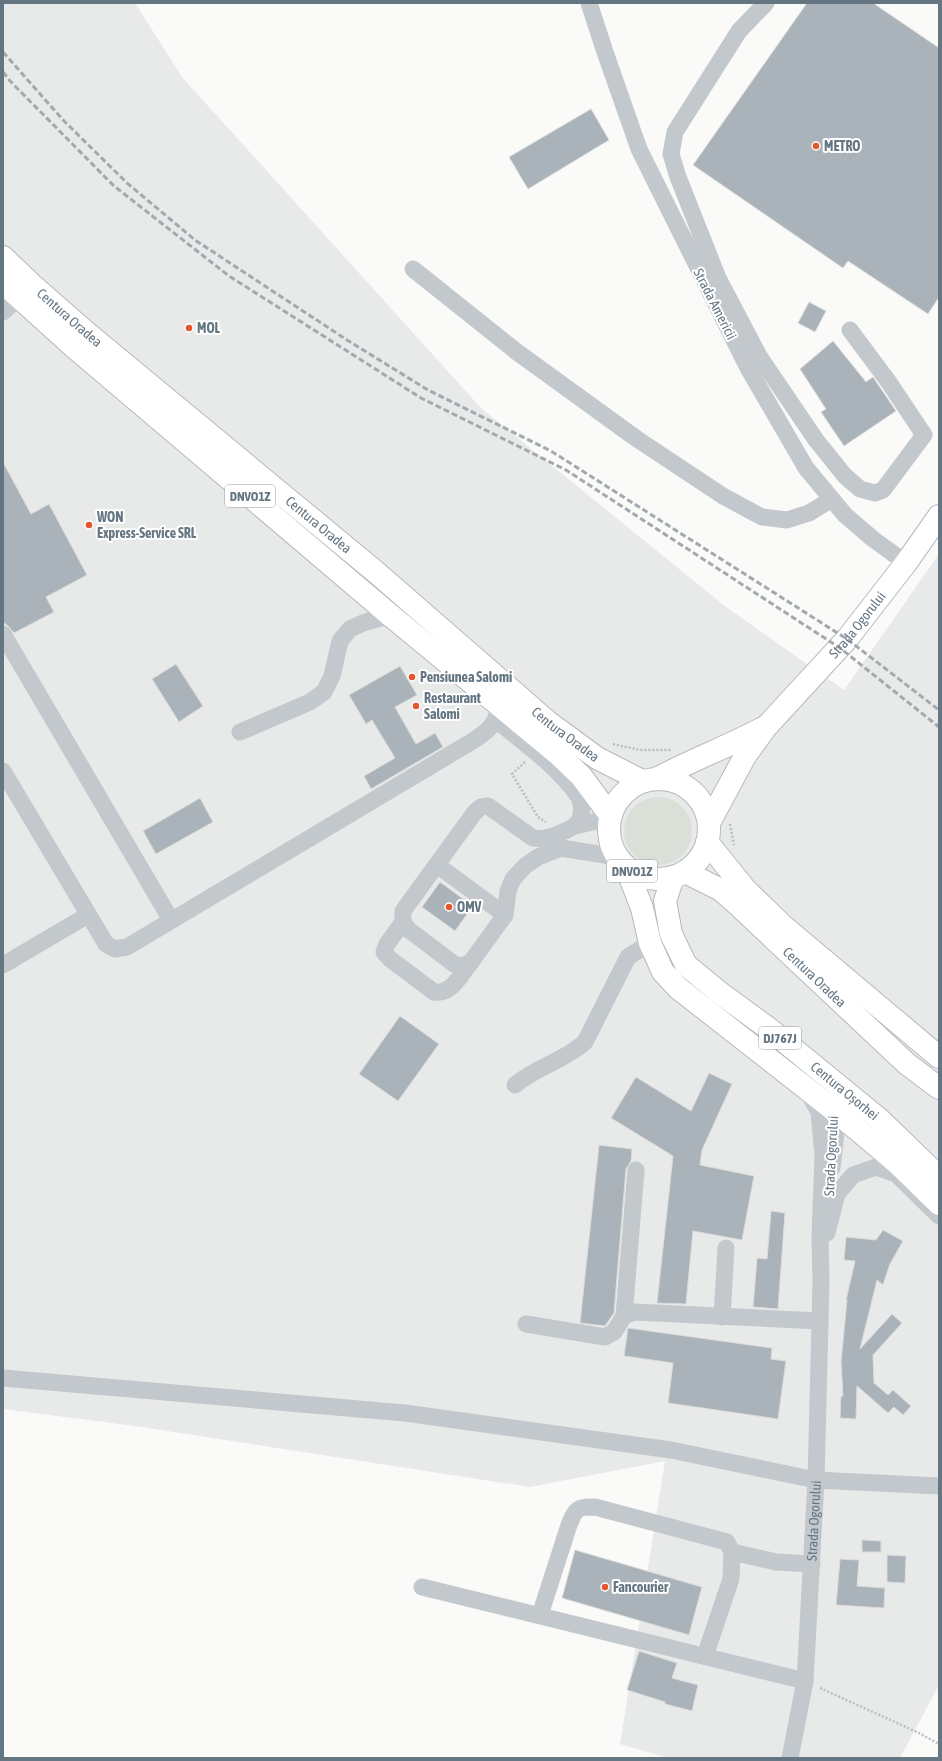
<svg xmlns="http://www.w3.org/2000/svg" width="942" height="1761" font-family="'Asap Condensed',sans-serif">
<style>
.built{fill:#e8e9e9}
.green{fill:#dadfd7}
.building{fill:#aab3b9;stroke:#dcdcda}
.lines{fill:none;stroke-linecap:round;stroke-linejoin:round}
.major-casing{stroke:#b5babe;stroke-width:24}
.highway-casing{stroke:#b4b9bd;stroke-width:24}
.path{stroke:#bbbfc2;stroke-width:2.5;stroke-dasharray:2 2;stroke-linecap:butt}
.minor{stroke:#c3c8cc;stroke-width:17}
.major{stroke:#fff;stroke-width:22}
.highway{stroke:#fff;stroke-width:22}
.rail{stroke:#a2aab0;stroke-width:3;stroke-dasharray:6 3;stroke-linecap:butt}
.poi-dot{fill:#e4572e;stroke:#fff;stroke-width:1.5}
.labels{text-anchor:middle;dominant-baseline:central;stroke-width:4;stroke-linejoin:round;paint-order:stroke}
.shield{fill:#fff;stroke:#939fa8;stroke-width:1}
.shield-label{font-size:13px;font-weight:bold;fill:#657683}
.poi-label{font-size:14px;font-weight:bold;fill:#657683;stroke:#fff;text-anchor:start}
.street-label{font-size:14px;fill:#657683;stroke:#fff}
</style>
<rect width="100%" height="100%" fill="#fafaf8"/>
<path class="built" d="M3,3H135L182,77L481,408L726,607L844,690L939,554V1685L900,1758H668L620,1744L665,1461L530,1487L135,1426L3,1409Z"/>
<path class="green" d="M624 831a34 34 0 1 1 68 0a34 34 0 1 1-68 0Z"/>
<path class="building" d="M807,3H873L939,48V297L928,314L848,261L843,268L693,165Z
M591,109L609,140L528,189L509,157Z
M809,302L826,311L815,332L798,323Z
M833,341L866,382L873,377L896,411L844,446L821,412L826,409L800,369Z
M3,462L31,514L49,504L87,575L46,597L54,612L14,633L8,626L3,622Z
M176,664L203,706L179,722L152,679Z
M400,666L417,695L395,707L416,744L435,733L443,747L371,789L364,776L395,758L372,720L366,724L349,695Z
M200,798L213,822L156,854L143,831Z
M440,882L473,906L455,931L422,907Z
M400,1016L439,1044L398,1101L359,1074Z
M709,1073L732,1084L702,1150L700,1165L754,1176L742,1240L693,1231L686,1304L657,1303L673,1156L611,1118L636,1077L691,1111Z
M599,1145L632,1149L631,1161L626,1169L614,1313L605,1326L580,1323Z
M771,1211L785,1213L778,1309L753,1307L757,1258L767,1259Z
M883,1230L903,1241L890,1264L883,1285L877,1280L860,1349L892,1314L902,1323L873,1355L874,1383L888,1395L893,1390L911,1406L903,1415L894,1407L888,1413L857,1386L856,1419L840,1418L841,1396H843L841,1362L847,1300H846L855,1261L844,1260L846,1237L876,1240Z
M628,1328L772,1348L771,1359L786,1361L778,1419L668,1403L673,1363L624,1356Z
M862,1540L881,1541V1552H862Z
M575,1550L702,1587L689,1635L562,1598Z
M887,1555L906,1556L905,1583L887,1582Z
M840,1559L859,1560L857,1586L885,1588L884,1608L836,1605Z
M639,1651L677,1663L672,1678L698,1685L692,1711L665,1704V1702L627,1690Z"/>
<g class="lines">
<defs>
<g id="major">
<path d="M658,778C692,760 729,746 763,728"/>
<path id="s2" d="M709,823L745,756L766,727L847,639L906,563L939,516"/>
<path d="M707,842L745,889L783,926L939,1057"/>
<path id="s3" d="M685,872L721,890L737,904L907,1064L939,1088"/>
</g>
<g id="highway">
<path id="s4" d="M3,257L31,284L87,333L377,573L548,722L597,758L642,781"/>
<path d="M3,283L74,347L390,615L558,754L581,776L610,815"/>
<circle cx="659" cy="829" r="50"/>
<path d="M626,867L642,908L650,943L663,972L678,988L834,1110L896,1162L939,1204"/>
<path id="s5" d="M673,877L665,901L671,934L686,965L720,993L768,1028L879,1119L939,1177"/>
</g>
</defs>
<use href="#major" class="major-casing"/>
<use href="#highway" class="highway-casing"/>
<path class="path" d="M613,744L640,750H671
M525,762L512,774L538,817L546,822
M730,824L734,845
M820,1688L917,1732L939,1744"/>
<g class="minor">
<path d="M589,3L605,52L639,149L748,368L806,468L845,515L873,539L906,563"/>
<path d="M766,3L739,31L675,132L671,154L678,177L718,278L759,356L816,440L845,476L860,489L875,493L883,490L924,435L888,381L850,330"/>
<path d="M413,269L517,352L637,439L723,496L762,517L787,520L809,513L832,499"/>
<path d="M3,312L18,298"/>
<path d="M3,634L171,920"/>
<path d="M496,720C523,742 558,767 578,796C584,805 583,823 571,828C559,834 547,840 533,838L488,806L481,807L475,812L403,911V922L409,930L454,964L462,966L471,962L505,915L508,891L513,879L525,866L538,857L561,848L617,857"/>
<path d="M240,732L310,702L324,692L332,676L340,641L350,629L363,623L390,615"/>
<path d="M3,771L106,944L115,949L127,947L476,739C488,730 495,726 498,710"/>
<path d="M575,826L610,818"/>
<path d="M437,865L505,915"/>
<path d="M403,922L387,944L384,952L390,959L434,992C452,995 461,974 471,962"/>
<path d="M3,965L88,915"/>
<path d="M515,1085C536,1067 564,1061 585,1042L628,957L650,943"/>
<path d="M831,1103C840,1121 834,1148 832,1168"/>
<path d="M827,1233L837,1194L853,1175L876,1167L896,1174L939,1216"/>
<path d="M624,1316L636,1170"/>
<path d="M722,1317L726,1248"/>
<path d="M526,1324L605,1337L614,1332L624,1316L635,1312L820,1321"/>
<path d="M3,1378L405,1413L671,1450L816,1480L939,1486"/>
<path d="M732,1552L776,1562L812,1564"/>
<path d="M422,1587L805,1681"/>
<path d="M540,1615L569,1525C576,1508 577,1507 595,1507L727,1542L732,1552L731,1579L705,1656"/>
<path id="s1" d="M790,1758L805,1681L816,1480L821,1282L820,1236L823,1156L819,1112L807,1091"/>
</g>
<use href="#major" class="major"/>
<use href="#highway" class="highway"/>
<path class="rail" d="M3,52L64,121L127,183L195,240L347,340L428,390L551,451L847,639L939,710
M3,72L10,81L114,186L229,276L421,398L566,470L840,648L939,727"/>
</g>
<g class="poi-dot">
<circle cx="816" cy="146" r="4"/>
<circle cx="189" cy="328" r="4"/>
<circle cx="89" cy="525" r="4"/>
<circle cx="412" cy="677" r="4"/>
<circle cx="416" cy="706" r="4"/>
<circle cx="449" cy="907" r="4"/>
<circle cx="605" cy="1587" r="4"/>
</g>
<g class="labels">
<g class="shield">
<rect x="225" y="485" width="50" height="22" rx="3"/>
<rect x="607" y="860" width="50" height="22" rx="3"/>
<rect x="759" y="1027" width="42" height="22" rx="3"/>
</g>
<g class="shield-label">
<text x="250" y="496">DNVO1Z</text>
<text x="632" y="871">DNVO1Z</text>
<text x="780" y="1038">DJ767J</text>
</g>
<g class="poi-label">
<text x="824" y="146">METRO</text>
<text x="197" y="328">MOL</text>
<text x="97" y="517">WON<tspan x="97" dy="16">Express-Service SRL</tspan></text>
<text x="420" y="677">Pensiunea Salomi</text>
<text x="424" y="698">Restaurant<tspan x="424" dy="16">Salomi</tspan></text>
<text x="457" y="907">OMV</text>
<text x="613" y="1587">Fancourier</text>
</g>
<g class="street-label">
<text transform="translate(715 304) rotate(63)">Strada Americii</text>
<text stroke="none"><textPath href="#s4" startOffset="90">Centura Oradea</textPath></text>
<text stroke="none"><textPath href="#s4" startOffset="414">Centura Oradea</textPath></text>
<text stroke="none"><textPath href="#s2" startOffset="249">Strada Ogorului</textPath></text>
<text stroke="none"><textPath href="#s4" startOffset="738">Centura Oradea</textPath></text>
<text stroke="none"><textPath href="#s3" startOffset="168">Centura Oradea</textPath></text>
<text stroke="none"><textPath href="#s5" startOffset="296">Centura Oșorhei</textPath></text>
<text transform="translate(831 1156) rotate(-87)">Strada Ogorului</text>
<text stroke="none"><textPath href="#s1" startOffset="239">Strada Ogorului</textPath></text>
</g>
</g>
<rect width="942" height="1761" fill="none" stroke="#657683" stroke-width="8"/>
</svg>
